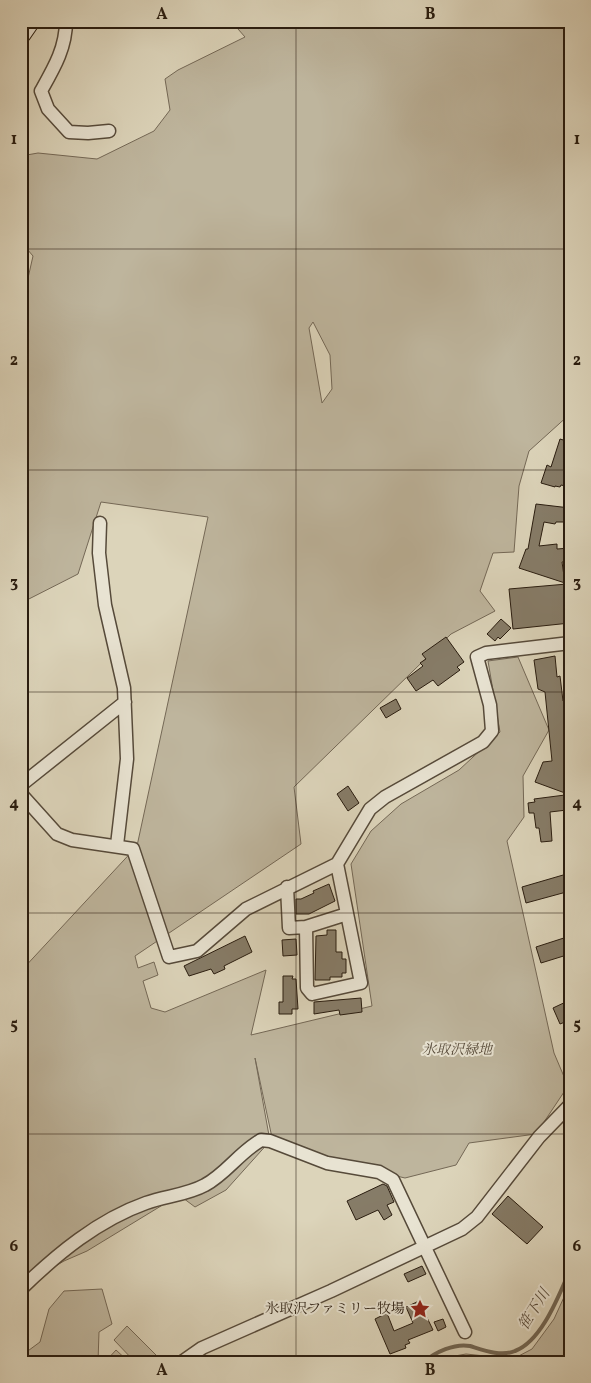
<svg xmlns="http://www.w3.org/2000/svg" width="591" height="1383" font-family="Vollkorn,'Noto Serif JP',serif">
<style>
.green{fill:#beb59d;stroke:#746856;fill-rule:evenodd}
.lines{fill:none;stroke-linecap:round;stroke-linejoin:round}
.stream{stroke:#706553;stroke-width:4}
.building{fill:#867c68;stroke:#291c0f}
.street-casing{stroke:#564a3a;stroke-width:15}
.secondary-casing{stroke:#291c0f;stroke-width:21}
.street{stroke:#e8e3d2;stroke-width:12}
.secondary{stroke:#e8e3d2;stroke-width:19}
.grid{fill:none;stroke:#291c0f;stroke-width:1;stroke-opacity:0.55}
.labels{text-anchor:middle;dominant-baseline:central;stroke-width:4;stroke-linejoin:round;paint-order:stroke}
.park-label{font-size:14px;font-style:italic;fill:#564a3a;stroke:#e8e3d2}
.poi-label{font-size:14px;fill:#291c0f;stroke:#e8e3d2;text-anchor:end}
.water-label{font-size:15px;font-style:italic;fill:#584c3c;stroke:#e8e3d2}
.neatline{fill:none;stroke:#291c0f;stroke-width:2}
.grid-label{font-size:16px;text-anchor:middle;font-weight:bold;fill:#291c0f}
</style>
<rect width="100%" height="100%" fill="#dcd4ba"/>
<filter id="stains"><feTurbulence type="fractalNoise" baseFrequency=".004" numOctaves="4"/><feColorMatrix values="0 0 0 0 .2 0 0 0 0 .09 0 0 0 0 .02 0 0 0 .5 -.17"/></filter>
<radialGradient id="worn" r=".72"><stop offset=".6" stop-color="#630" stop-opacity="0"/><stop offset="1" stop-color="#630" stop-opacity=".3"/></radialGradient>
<path class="green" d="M231,21H570V414L529,451L519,486L514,552L493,553L480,591L495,611L451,634L294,787L301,844L135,956L138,968L154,962L158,975L143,981L151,1008L165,1012L266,970L251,1035L372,1006L351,864L371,831L401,804L459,770L500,732L488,661L518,657L549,730L523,776L524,817L507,841L554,1053L568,1086L536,1134L469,1143L456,1165L405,1178L274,1147L255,1058L270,1141L226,1190L195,1207L179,1195L87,1251L64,1261L28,1282L26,1303L21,1312V971L137,846L208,517L101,502L78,574L21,603V309L33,256L21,242V156L38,153L97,159L154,131L170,110L165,79L178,70L245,37ZM313,322L330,355L332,389L322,403L309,328Z
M570,1284V1362H436L438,1359L466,1354L513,1359L532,1349L554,1319Z
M102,1289L112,1324L99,1332L98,1362H21V1356L40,1342L49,1309L64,1291Z
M127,1326L163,1362H135L114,1340Z
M116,1350L129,1362H105Z"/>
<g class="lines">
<path class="stream" d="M424,1362C435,1352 455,1343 470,1346C483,1350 501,1357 515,1351C542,1341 559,1295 570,1270"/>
</g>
<path class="building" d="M560,439L570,442V487L561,485L560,487L555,486V487L541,483L547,465L551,467Z
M536,504L570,508V522H556L555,524L544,522L539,546L557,544V549L570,548V561L562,562L565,583L519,568L526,549H528Z
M567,584L570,623L513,629L509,589Z
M501,619L511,628L500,639L498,637L495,641L487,634Z
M446,637L464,662L457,667L460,670L438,686L433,680L416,691L407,678L423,666L420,663L426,659L422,654Z
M555,656L557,677L560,676L563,701L570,700V782H564L565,793L535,782L543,762L552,761L545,692L538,689L534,660Z
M396,699L401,709L386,718L380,708Z
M348,786L359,803L348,811L337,794Z
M565,795L567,810L550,812L552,841L541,842L539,828H536L534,813H529L528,803L535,802L534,799Z
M570,873V891L526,903L522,887Z
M329,884L335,901L309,914H296V899H301L314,893L313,891Z
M327,930H336V952H342V959H346V973H342V977H330V980H315L316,936L327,935Z
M245,936L252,952L224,966L225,969L214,974L211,969L189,976L184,966Z
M570,936V954L541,963L536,947Z
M296,939L297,955L283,956L282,940Z
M283,976H293L292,979H296L298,1009H292V1014H279V1002H283Z
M361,998L362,1012L340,1015L339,1010L314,1014V1002Z
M570,1000V1020L560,1024L553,1008Z
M383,1184L387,1186L394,1202L387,1205L392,1215L384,1220L378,1210L356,1220L347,1201Z
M508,1196L543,1227L527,1244L492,1214Z
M422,1266L426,1274L408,1282L404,1274Z
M419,1301L433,1330L408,1340L410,1343L405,1345L406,1348L390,1354L375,1319L387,1313L394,1331L413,1323L406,1307Z
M443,1319L446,1327L438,1331L434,1322Z"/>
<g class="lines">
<defs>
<path id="street" d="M66,21C66,48 54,68 41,91L48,109L69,132L88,133L109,131
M100,523L99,553L105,605L124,688L127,759L117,845
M21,785L125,702
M21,794L57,834L72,840L133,849L169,957L197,951L246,909L337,864L370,809L385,797L483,742L492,731L490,705L477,657L486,653L570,643
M287,887L289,928L306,927L347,914
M306,927L307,988L312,994L361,983L337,864
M21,1289C57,1254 98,1220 146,1203C165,1196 187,1195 205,1185C224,1175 237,1156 255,1144L261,1140L270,1141L327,1163L379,1172L393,1180L465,1332
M182,1362L202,1348L331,1291L462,1229L477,1217L539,1137L570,1105"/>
<path id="secondary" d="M21,34L30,21"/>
</defs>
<use href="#street" class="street-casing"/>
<use href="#secondary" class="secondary-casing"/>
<use href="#street" class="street"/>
<use href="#secondary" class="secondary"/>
</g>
<path class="grid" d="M296,21V1362M21,249H570M21,470H570M21,692H570M21,913H570M21,1134H570"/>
<defs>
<symbol id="sight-bare" viewBox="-9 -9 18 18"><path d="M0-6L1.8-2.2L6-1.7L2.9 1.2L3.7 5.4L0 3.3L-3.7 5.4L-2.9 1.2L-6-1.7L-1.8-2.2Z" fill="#8f2418" stroke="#e8e3d2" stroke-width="2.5" paint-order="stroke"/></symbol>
</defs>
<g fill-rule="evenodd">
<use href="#sight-bare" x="406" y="1295" width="28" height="28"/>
</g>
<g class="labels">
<g class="park-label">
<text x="457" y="1050">氷取沢緑地</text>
</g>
<g class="poi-label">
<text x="405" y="1309">氷取沢ファミリー牧場</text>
</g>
<g class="water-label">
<text transform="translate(535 1310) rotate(-58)">笹下川</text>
</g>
</g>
<rect width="591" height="1383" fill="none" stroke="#dcd4ba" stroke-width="55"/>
<rect x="28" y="28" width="536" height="1328" class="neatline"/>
<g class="grid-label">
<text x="162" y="19">A</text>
<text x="430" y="19">B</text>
<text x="14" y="144">1</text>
<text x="577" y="144">1</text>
<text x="14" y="365">2</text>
<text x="577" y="365">2</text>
<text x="14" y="587">3</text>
<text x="577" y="587">3</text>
<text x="14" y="808">4</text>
<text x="577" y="808">4</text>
<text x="14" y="1029">5</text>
<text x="577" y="1029">5</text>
<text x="14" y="1251">6</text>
<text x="577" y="1251">6</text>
<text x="162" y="1375">A</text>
<text x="430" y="1375">B</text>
</g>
<rect width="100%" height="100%" filter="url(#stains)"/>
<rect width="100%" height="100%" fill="url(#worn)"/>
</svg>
